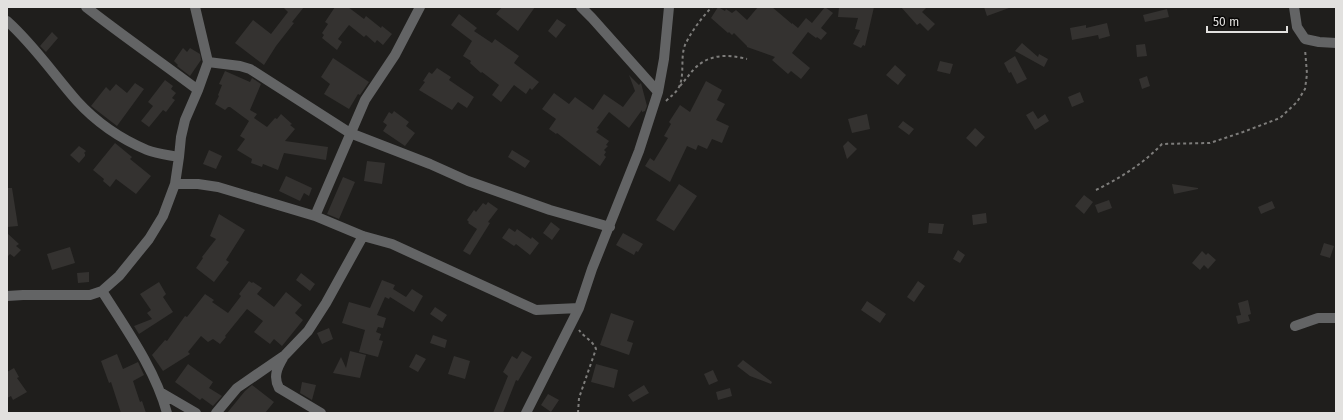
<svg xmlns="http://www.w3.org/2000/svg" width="1343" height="420" font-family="'Fira Sans',sans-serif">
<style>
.building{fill:#343230}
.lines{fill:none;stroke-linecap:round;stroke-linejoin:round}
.path{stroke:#7e7d7b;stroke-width:2;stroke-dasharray:3 3;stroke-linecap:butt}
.minor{stroke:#636465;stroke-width:10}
</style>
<rect width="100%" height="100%" fill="#1f1e1c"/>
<path class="building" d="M283,7H304L292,22L294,23L276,46L264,65L235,43L253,20L271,34L288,12Z
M335,7H348L364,19L366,16L381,28L382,26L392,34L383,45L377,40L375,43L366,35L364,37L349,25L338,39L342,42L337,50L322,38L324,35L322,33L328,24L325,22Z
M502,7H535L518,31L496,14Z
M718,7L725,11L726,9L732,13L736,10L747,20L758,7H772L792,24V23L798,28L806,18L812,23L825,7L833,13L821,28L827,33L821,40L817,37L816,38L808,32L792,53L810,68L801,79L791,71L788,74L772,60L775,57L747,47V46L734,33L732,35L729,32L728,33L711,18Z
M839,7H874L865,46L863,45L861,48L853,44L860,30L855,29L858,18L838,17Z
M901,7H927L922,12L935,24L928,31L920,23L917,25Z
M984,7H1009V8L987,16Z
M1167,9L1169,17L1145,22L1143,15Z
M459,14L477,28L474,31L492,43L495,39L519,56L514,63L539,82L532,90L530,88L526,94L514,85L501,102L492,95L499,85L482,72L481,73L470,63L471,61L463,56L472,41L451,25Z
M557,19L566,25L556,38L548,31Z
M1107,23L1110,36L1099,39L1098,35L1072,40L1070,28L1086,25V28Z
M52,32L58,38L46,52L40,46Z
M1022,43L1038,57L1039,54L1048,59L1044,67L1015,51Z
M1145,44L1147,56L1137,57L1136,45Z
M183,48L187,52L190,48L200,54L201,60L190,76L177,66L178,65L174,61Z
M1015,56L1027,79L1017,84L1011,72L1009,73L1004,63Z
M333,58L369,82L360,95L358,94L349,109L324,94L330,84L321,77Z
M940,61L953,64L950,74L937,71Z
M895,65L906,75L898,85L886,75Z
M437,68L451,77L449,80L474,97L467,108L458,102L452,110L419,90L425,82L423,81L429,72L432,74Z
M225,71L250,82L252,78L261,84L250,110L257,114L254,118L267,127L275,118L277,119L281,114L292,124L290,125L295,129L285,141L328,147L326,160L284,153L278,170L263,164L262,167L251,163L252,159L237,150L245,139L240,136L249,121L230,107H228L225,110L215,104L219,96L218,95L222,85L219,84Z
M629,75L639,85L641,83L647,106L645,111L642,112V110L629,128L609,112L597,128L599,129L596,132L609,141L606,145L608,146L604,150L606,152L604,155L606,157L600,166L557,133L556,134L549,129L556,119L542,109L554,93L569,104L575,97L593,110L604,94L623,107L635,91Z
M1147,76L1150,86L1142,89L1139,79Z
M165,80L173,86L171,89L176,93L172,98L175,100L166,112L163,110L149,127L141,121L153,106L148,102Z
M706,81L722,90L717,100L725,104L716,120L729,126L722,143L712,139L707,149L698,145L696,150L687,146L670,182L645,166L650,158L654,161L668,138L664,136L671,124L669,122L680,105L690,112Z
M135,83L144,89L117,126L91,106L106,87L110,91L116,84L127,93Z
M1080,92L1084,102L1072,107L1068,97Z
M394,111L409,122L406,126L415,133L405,146L383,131L387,125L383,122L389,112L392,114Z
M1033,111L1038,119L1045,114L1049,121L1035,130L1026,115Z
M867,114L870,129L852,133L848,119Z
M903,121L914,129L909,135L898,127Z
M975,128L985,137L976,147L966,138Z
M848,141L857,149L847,159L843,146Z
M115,143L132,157L130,159L151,176L136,194L116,179L110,187L103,181L104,179L93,170Z
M79,146L86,151L84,153L85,154V156L79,163L70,155Z
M209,150L222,156L216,169L203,164Z
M512,150L530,161L525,168L508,157Z
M367,161L385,163L382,184L364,181Z
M286,176L312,188L309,196L304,193L300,201L279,191Z
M343,177L355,182L339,219L327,214Z
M679,184L697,196L674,231L656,220Z
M1172,184L1198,188V189L1174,194Z
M7,188H12L18,226L7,227Z
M1084,195L1093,202L1084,214L1075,206Z
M1109,200L1112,208L1098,213L1095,205Z
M1272,201L1275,208L1261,214L1258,207Z
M488,202L498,209L488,222L490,223L470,255L463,251L477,229L468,223L469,222L467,220L474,210L476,212L483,203L486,205Z
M986,213L987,223L973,225L972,215Z
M219,214L245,230L226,260L229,262L214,282L196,268L203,258L202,257L216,239L210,236Z
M551,222L560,229L552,240L543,233Z
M929,223L944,224L942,234L928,233Z
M509,228L515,232L517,229L531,239L532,237L539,243L530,255L516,244L514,246L502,238Z
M7,233L19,244L16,246L21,250L14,257L10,254L7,257Z
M623,233L643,244L638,252L636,251L634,255L616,245Z
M1324,243L1334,246L1330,258L1320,255Z
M70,247L75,263L52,270L47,254Z
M958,250L965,255L960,263L953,259Z
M1202,251L1206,255L1208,253L1216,260L1208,269L1204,265L1200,270L1192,263Z
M89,272V282L78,283L77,273Z
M301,273L315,284L310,291L296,280Z
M382,280L395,285L393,289L406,297L412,289L423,296L414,312L390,297L389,299L385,297L377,315L386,318L383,328L378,327L376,332L381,334L379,340L383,341L378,357L359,352L365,330L342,323L349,302L370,308Z
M249,281L252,283L253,282L262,288L257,294L274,307L286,292L302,305L295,313L303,320L282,346L274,339L270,344L254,332L263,321L247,309L225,336L226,337L220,344L213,339L208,342L201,336L188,352L190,354L163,371L152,355L165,340L167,341L185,316L187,317L205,294L214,300L212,302L228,313L241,296L239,294Z
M918,281L925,286L914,302L907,297Z
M159,282L166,294L163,297L173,312L139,334L134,326L152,319L147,313L151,310L140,294Z
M1248,300L1251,314L1248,315L1250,321L1238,324L1236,316L1241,315L1238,303Z
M867,301L886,314L880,323L861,310Z
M435,307L447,315L442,322L430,314Z
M611,313L634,321L627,341L633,343L629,355L600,345Z
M329,328L333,339L322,344L317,333Z
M433,335L447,340L445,348L430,343Z
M350,351L366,355L360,378L333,373L341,357L346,368Z
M522,351L532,357L518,381L516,380L503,413H493L508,376L503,372L512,356L517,359Z
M117,354L123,369L138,362L144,375L133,381L140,402L142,401L146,413H121L111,382L109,383L101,361Z
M416,354L426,359L418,372L409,367Z
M454,356L470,361L465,379L448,374Z
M743,360L772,382L771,384L750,376L737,366Z
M188,364L213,382L209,388L222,396L213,406L202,398L200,400L175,382Z
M596,364L618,370L614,388L591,382Z
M14,368L19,377L17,378L27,392L13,400L11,396L7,398V372Z
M713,370L718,381L709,385L704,374Z
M302,382L316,385L312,400L300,393Z
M252,385L274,402L265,413H227L245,391Z
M644,385L649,393L633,402L628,395Z
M730,388L732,396L718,400L716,392Z
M548,394L559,400L551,412L541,405Z"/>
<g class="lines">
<path class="path" d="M680,86C685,80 689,75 694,69C709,54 727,54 747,59
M666,101C671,96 676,93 679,87C685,74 680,58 685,45C691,32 702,17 712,7
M1096,190C1120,178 1143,164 1162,144L1210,143L1243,132L1280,118L1297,102L1305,89L1307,74L1305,49
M578,413L579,398L596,349C593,341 584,337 579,330"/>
<path class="minor" d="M86,7C123,36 161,62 198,90
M581,7L592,18L658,92
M1294,7L1297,27L1305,39L1319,42L1336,43
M7,21C34,45 54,75 77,101C96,122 121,139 147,150C157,154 169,155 179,157
M208,62L240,66L250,69L350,133L430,164L468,181L550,210L610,227
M175,184H198L218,187L315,216L363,236L392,244L536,310L579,308
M315,216L365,100L395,55L420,7
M102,291C126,329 155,369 167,413
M7,296L23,295H90L102,291L119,276L149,239L163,216L175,184L179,157L181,137L185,120L198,90L208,62L195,7
M1295,326L1318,318H1336
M283,358C277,368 273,377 279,388L321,413
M160,392L196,413
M216,413L237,388L285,355L308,331L326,303L363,236
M526,413L579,308L592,269L639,151L658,92L664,59L669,7"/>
</g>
<rect width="1343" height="420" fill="none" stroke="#e2e1df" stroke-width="16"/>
<path d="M1207 26v6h80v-6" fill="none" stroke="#e2e1df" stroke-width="2"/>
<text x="1213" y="26" font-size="12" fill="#e2e1df" stroke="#090807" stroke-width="3" paint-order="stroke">50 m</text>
</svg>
